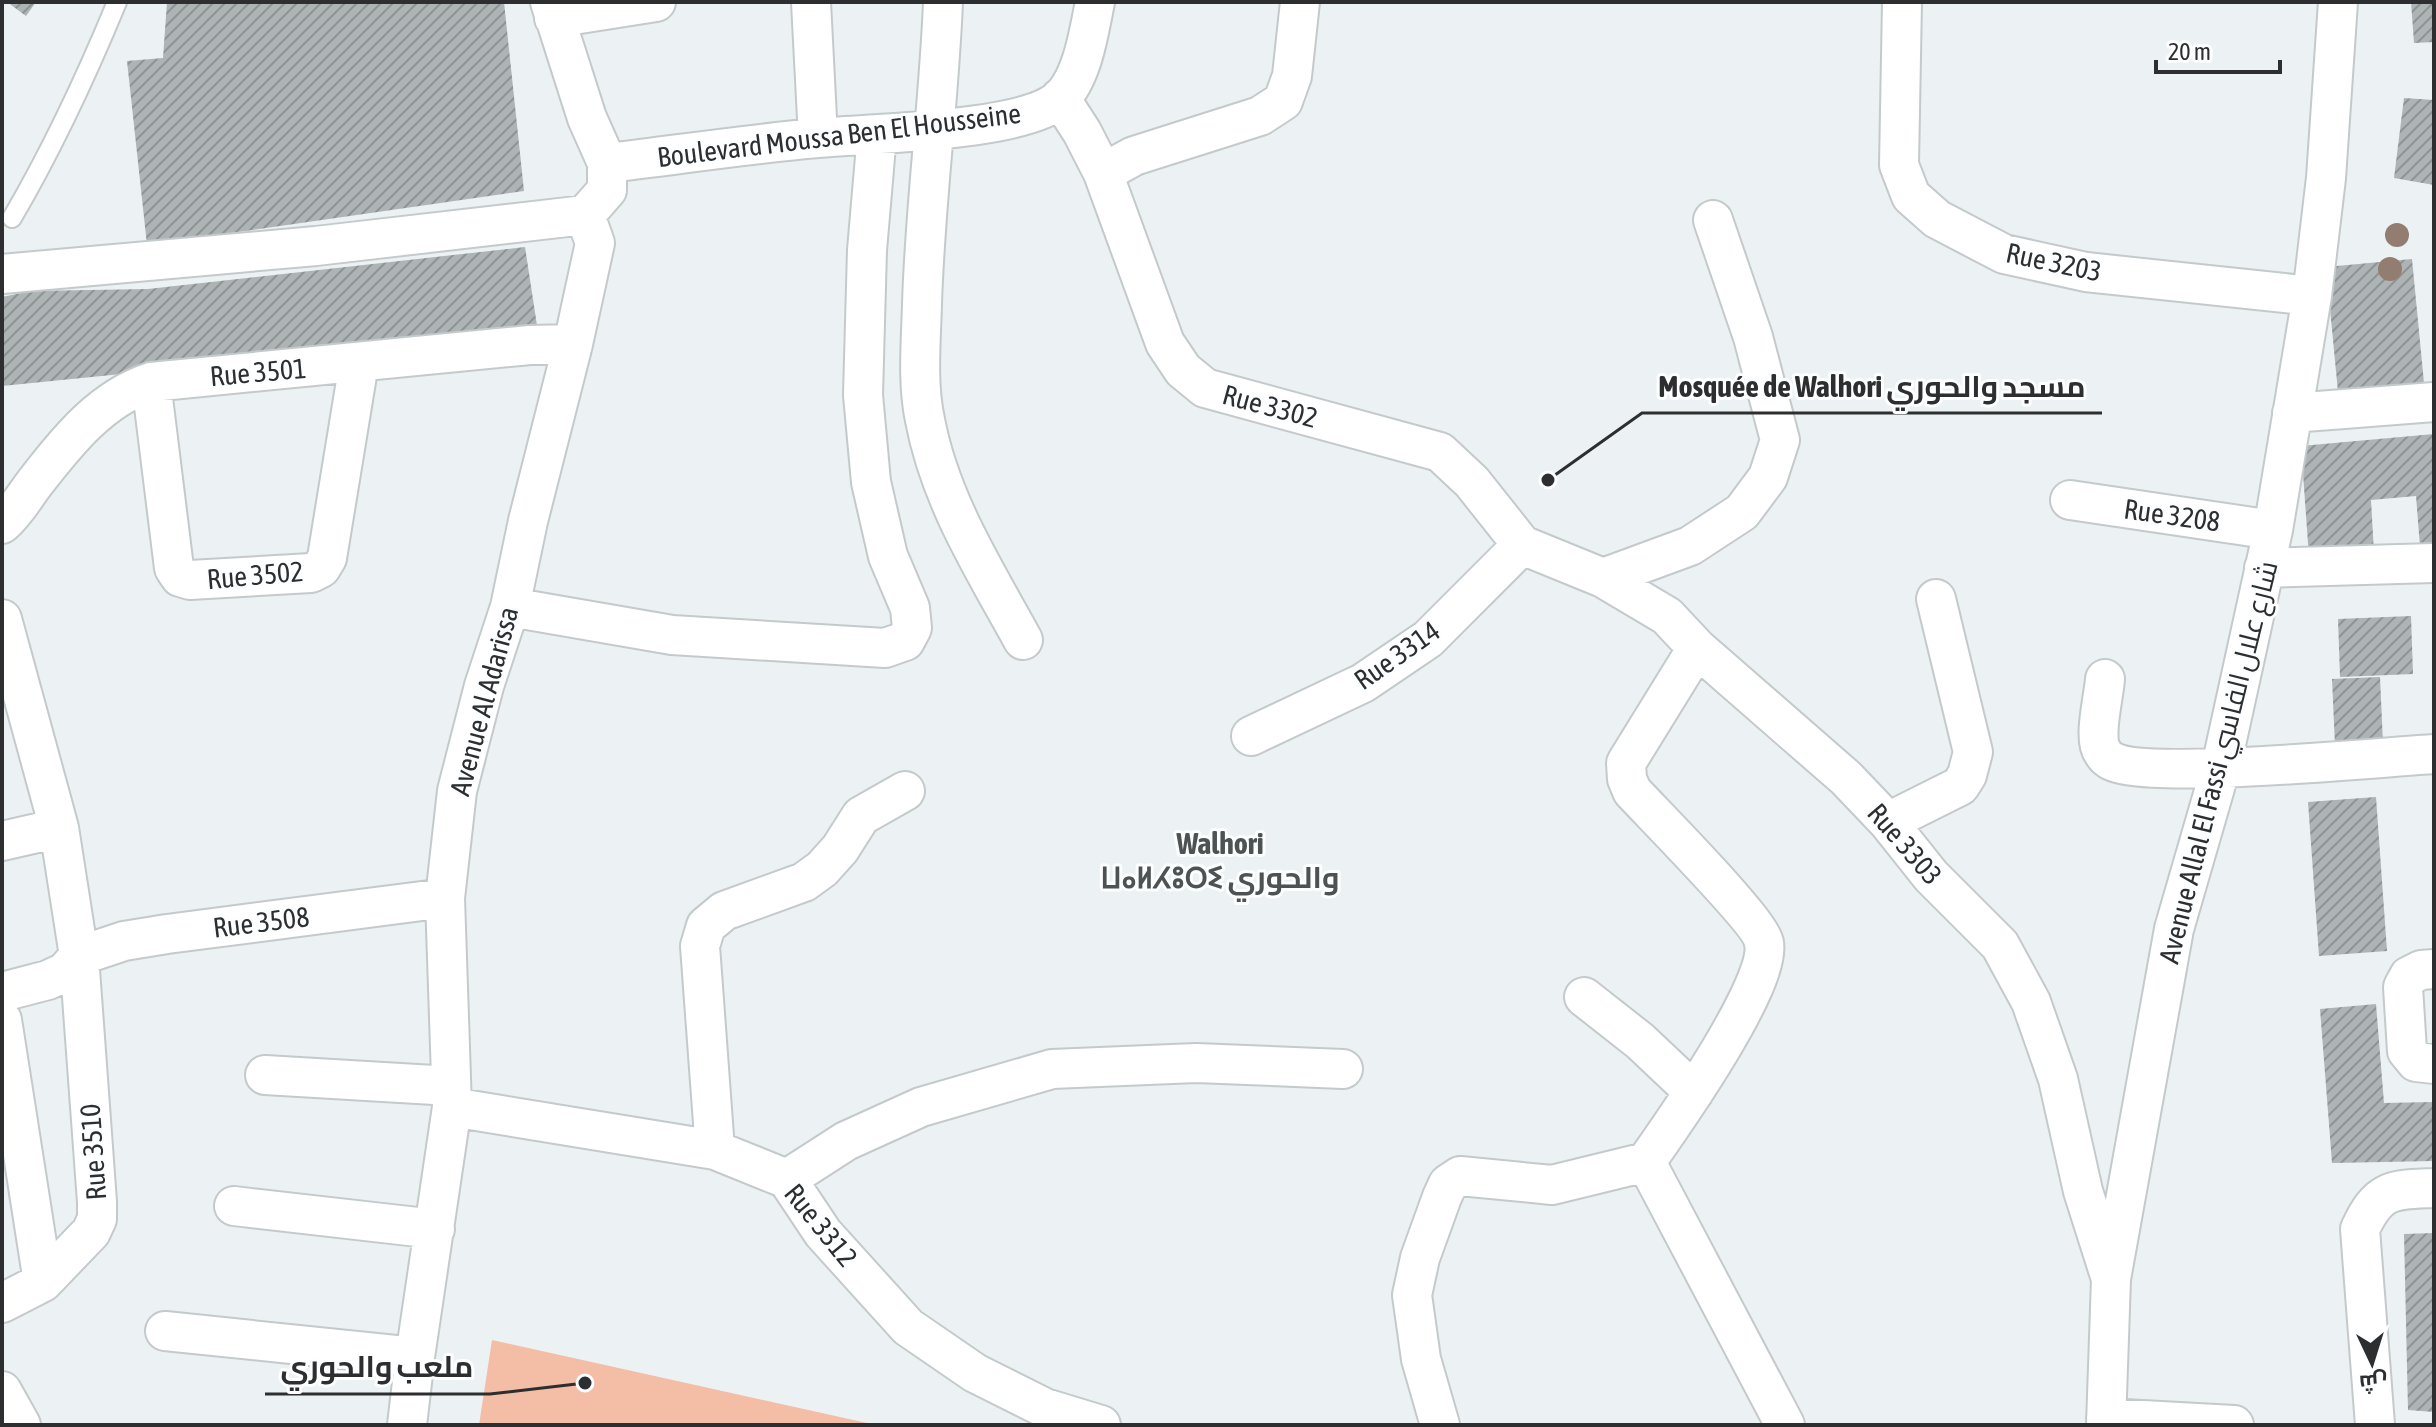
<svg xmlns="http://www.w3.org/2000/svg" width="2436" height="1427" font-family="'Asap Condensed',Cairo,'Noto Sans Tifinagh',sans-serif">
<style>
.garden{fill:#f3bda6}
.building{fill:url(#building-hatch)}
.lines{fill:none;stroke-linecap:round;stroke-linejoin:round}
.service-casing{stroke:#c4cacb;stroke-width:22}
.minor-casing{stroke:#c4cacb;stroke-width:42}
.service{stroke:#fff;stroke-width:18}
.minor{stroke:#fff;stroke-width:38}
.tree{fill:#937d71}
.labels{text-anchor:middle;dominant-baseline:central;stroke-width:6;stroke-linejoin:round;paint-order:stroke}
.street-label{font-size:28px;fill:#2c2e2f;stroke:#fcfeff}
.neighbourhood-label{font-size:30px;font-weight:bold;fill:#4d5253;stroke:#fcfeff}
.leader{fill:none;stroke:#2c2e2f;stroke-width:3}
.callout-dot{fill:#2c2e2f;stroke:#fcfeff;stroke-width:3}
.callout-label{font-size:30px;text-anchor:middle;font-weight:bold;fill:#2c2e2f;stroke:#fcfeff;stroke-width:6;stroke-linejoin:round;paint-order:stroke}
</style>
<defs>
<pattern id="building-hatch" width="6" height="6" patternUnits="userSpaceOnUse" patternTransform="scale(2)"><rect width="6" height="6" fill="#aeb4b5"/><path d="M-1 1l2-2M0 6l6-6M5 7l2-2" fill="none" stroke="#8e9394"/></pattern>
</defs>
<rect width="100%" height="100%" fill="#ecf2f3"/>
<path class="garden" d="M492,1340L876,1425H479Z"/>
<path class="building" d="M7,2H36L26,16Z
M167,2H504L524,191L147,245L127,61L163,58Z
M2411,2H2434V42L2414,43Z
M2404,98L2434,100V185L2394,178Z
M525,247L538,332L2,386V297L31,291L148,289Z
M2412,259L2424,383L2338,392L2326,267Z
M2434,434V558L2421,559L2416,496L2371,500L2374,553L2309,557L2301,446Z
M2411,616L2413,674L2340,677L2338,619Z
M2380,677L2383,744L2335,746L2332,679Z
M2376,797L2387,951L2319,956L2308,802Z
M2376,1004L2384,1103L2434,1102V1161L2332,1163L2320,1009Z
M2434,1233V1412L2408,1410L2404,1234Z"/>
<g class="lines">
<defs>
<path id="service" d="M12,218C53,148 86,77 117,2"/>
<path id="minor" d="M811,2L818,138
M943,2C939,103 925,203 922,304C921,342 917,383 925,420C940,500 984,569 1023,640
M1902,2L1899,165L1911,196L1937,219L2004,254L2086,272L2312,296
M554,18L656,2
M1060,98L1082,132L1103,173L1165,343L1183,370L1205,388L1440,452L1472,482L1522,545L1603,578L1667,616L1697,648L1846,778L1888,822L1931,876L2000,945L2031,1002L2058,1079L2083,1191L2111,1279
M607,163C677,155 747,144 818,138C870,133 1025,132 1061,98C1083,76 1089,31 1095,2
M1103,173L1134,156L1260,116L1283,101L1292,76L1300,2
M2,274L316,246L585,215
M151,382L174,568L180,577L190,580L311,573L321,568L327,558L359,363
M2292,413L2434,402
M2070,500L2273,530
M2,524C17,511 25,495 37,480C68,440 102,398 151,382L530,345L573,344
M2264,568L2434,563
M1603,578L1690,546L1742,512L1768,477L1780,440L1753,337L1713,220
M510,607L672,635L885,648L905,641L912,628L910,608L888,556L871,482L863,395L867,250L877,134
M2,619L59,828L79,956L97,1202V1219L91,1232L43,1282L2,1303
M2105,679C2104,695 2093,739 2102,751C2104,755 2107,758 2110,760C2142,781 2382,757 2434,754
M1251,736L1363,683L1428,639L1522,545
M1888,822L1960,786L1967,775L1973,752L1936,599
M2,841L59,828
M2434,969L2421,970L2409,976L2403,987L2407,1051L2416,1062L2434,1064
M2,992L48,980L65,972L79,956L124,941L167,934L445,898
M1584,997L1640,1041L1694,1092
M2,1020L43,1282
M265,1075L451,1086
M452,1107L715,1150L787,1179L823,1233L908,1327L975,1373L1045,1408L1101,1425
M715,1150L700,946L706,926L724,911L804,882L822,869L840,849L861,816L905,791
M1646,1162C1672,1125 1772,984 1764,943C1761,922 1653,814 1632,791L1627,779L1626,763L1697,648
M787,1179L846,1141L921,1107L1052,1069L1196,1063L1343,1069
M234,1206L435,1229
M165,1331L415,1357
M2,1391L21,1425
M2106,1418L2234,1425
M407,1425L415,1357L452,1107L445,898L457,791L484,686L510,607L528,521L573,344L595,243L585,215L607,190V163L587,118L550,2
M1440,1425L1421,1359L1412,1295L1420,1258L1442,1197L1448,1184L1460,1176L1552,1185L1646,1162L1785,1425
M2106,1425L2111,1279L2174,929L2221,767L2273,530L2312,296L2326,178L2338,2
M2375,1425L2360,1229C2379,1188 2392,1190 2434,1188"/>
</defs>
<use href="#service" class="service-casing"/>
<use href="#minor" class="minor-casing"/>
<use href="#service" class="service"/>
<use href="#minor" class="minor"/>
</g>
<g class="tree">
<circle cx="2397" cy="235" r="12"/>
<circle cx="2390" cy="269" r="12"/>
</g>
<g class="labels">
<g class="street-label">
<text transform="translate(839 135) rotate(-7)">Boulevard Moussa Ben El Housseine</text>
<text transform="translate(2054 262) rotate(12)">Rue 3203</text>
<text transform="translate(258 372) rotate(-5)">Rue 3501</text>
<text transform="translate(1270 406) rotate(15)">Rue 3302</text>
<text transform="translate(2172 515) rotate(8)">Rue 3208</text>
<text transform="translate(255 575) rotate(-5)">Rue 3502</text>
<text transform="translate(1397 655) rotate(-35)">Rue 3314</text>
<text transform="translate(484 701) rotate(-75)">Avenue Al Adarissa</text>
<text transform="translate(2218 762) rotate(-76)">Avenue Allal El Fassi شارع علال الفاسي</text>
<text transform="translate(1905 844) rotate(49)">Rue 3303</text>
<text transform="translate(261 922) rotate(-7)">Rue 3508</text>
<text transform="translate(93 1152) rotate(-94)">Rue 3510</text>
<text transform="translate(821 1225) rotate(51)">Rue 3312</text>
</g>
<g class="neighbourhood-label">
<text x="1220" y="843">Walhori<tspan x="1220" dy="34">ⵡⴰⵍⵃⵓⵔⵉ والحوري</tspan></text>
</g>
</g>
<path class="leader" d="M1548 480L1642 413H2102M585 1383L490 1394H265"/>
<g class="callout-dot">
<circle cx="1548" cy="480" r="8"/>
<circle cx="585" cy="1383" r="8"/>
</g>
<g class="callout-label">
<text x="1872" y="397">Mosquée de Walhori مسجد والحوري</text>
<text x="377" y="1377">ملعب والحوري</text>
</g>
<rect width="2436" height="1427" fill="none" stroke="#2c2e2f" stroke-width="8"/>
<g transform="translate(2372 1363) rotate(176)" stroke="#fcfeff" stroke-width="6" paint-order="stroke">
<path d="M0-6L14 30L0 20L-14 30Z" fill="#2c2e2f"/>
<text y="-12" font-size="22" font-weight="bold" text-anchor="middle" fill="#2c2e2f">ش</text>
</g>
<path d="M2156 60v12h124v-12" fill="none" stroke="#2c2e2f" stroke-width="4"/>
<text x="2168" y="60" font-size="24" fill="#2c2e2f" stroke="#fcfeff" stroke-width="6" paint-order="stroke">20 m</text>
</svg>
